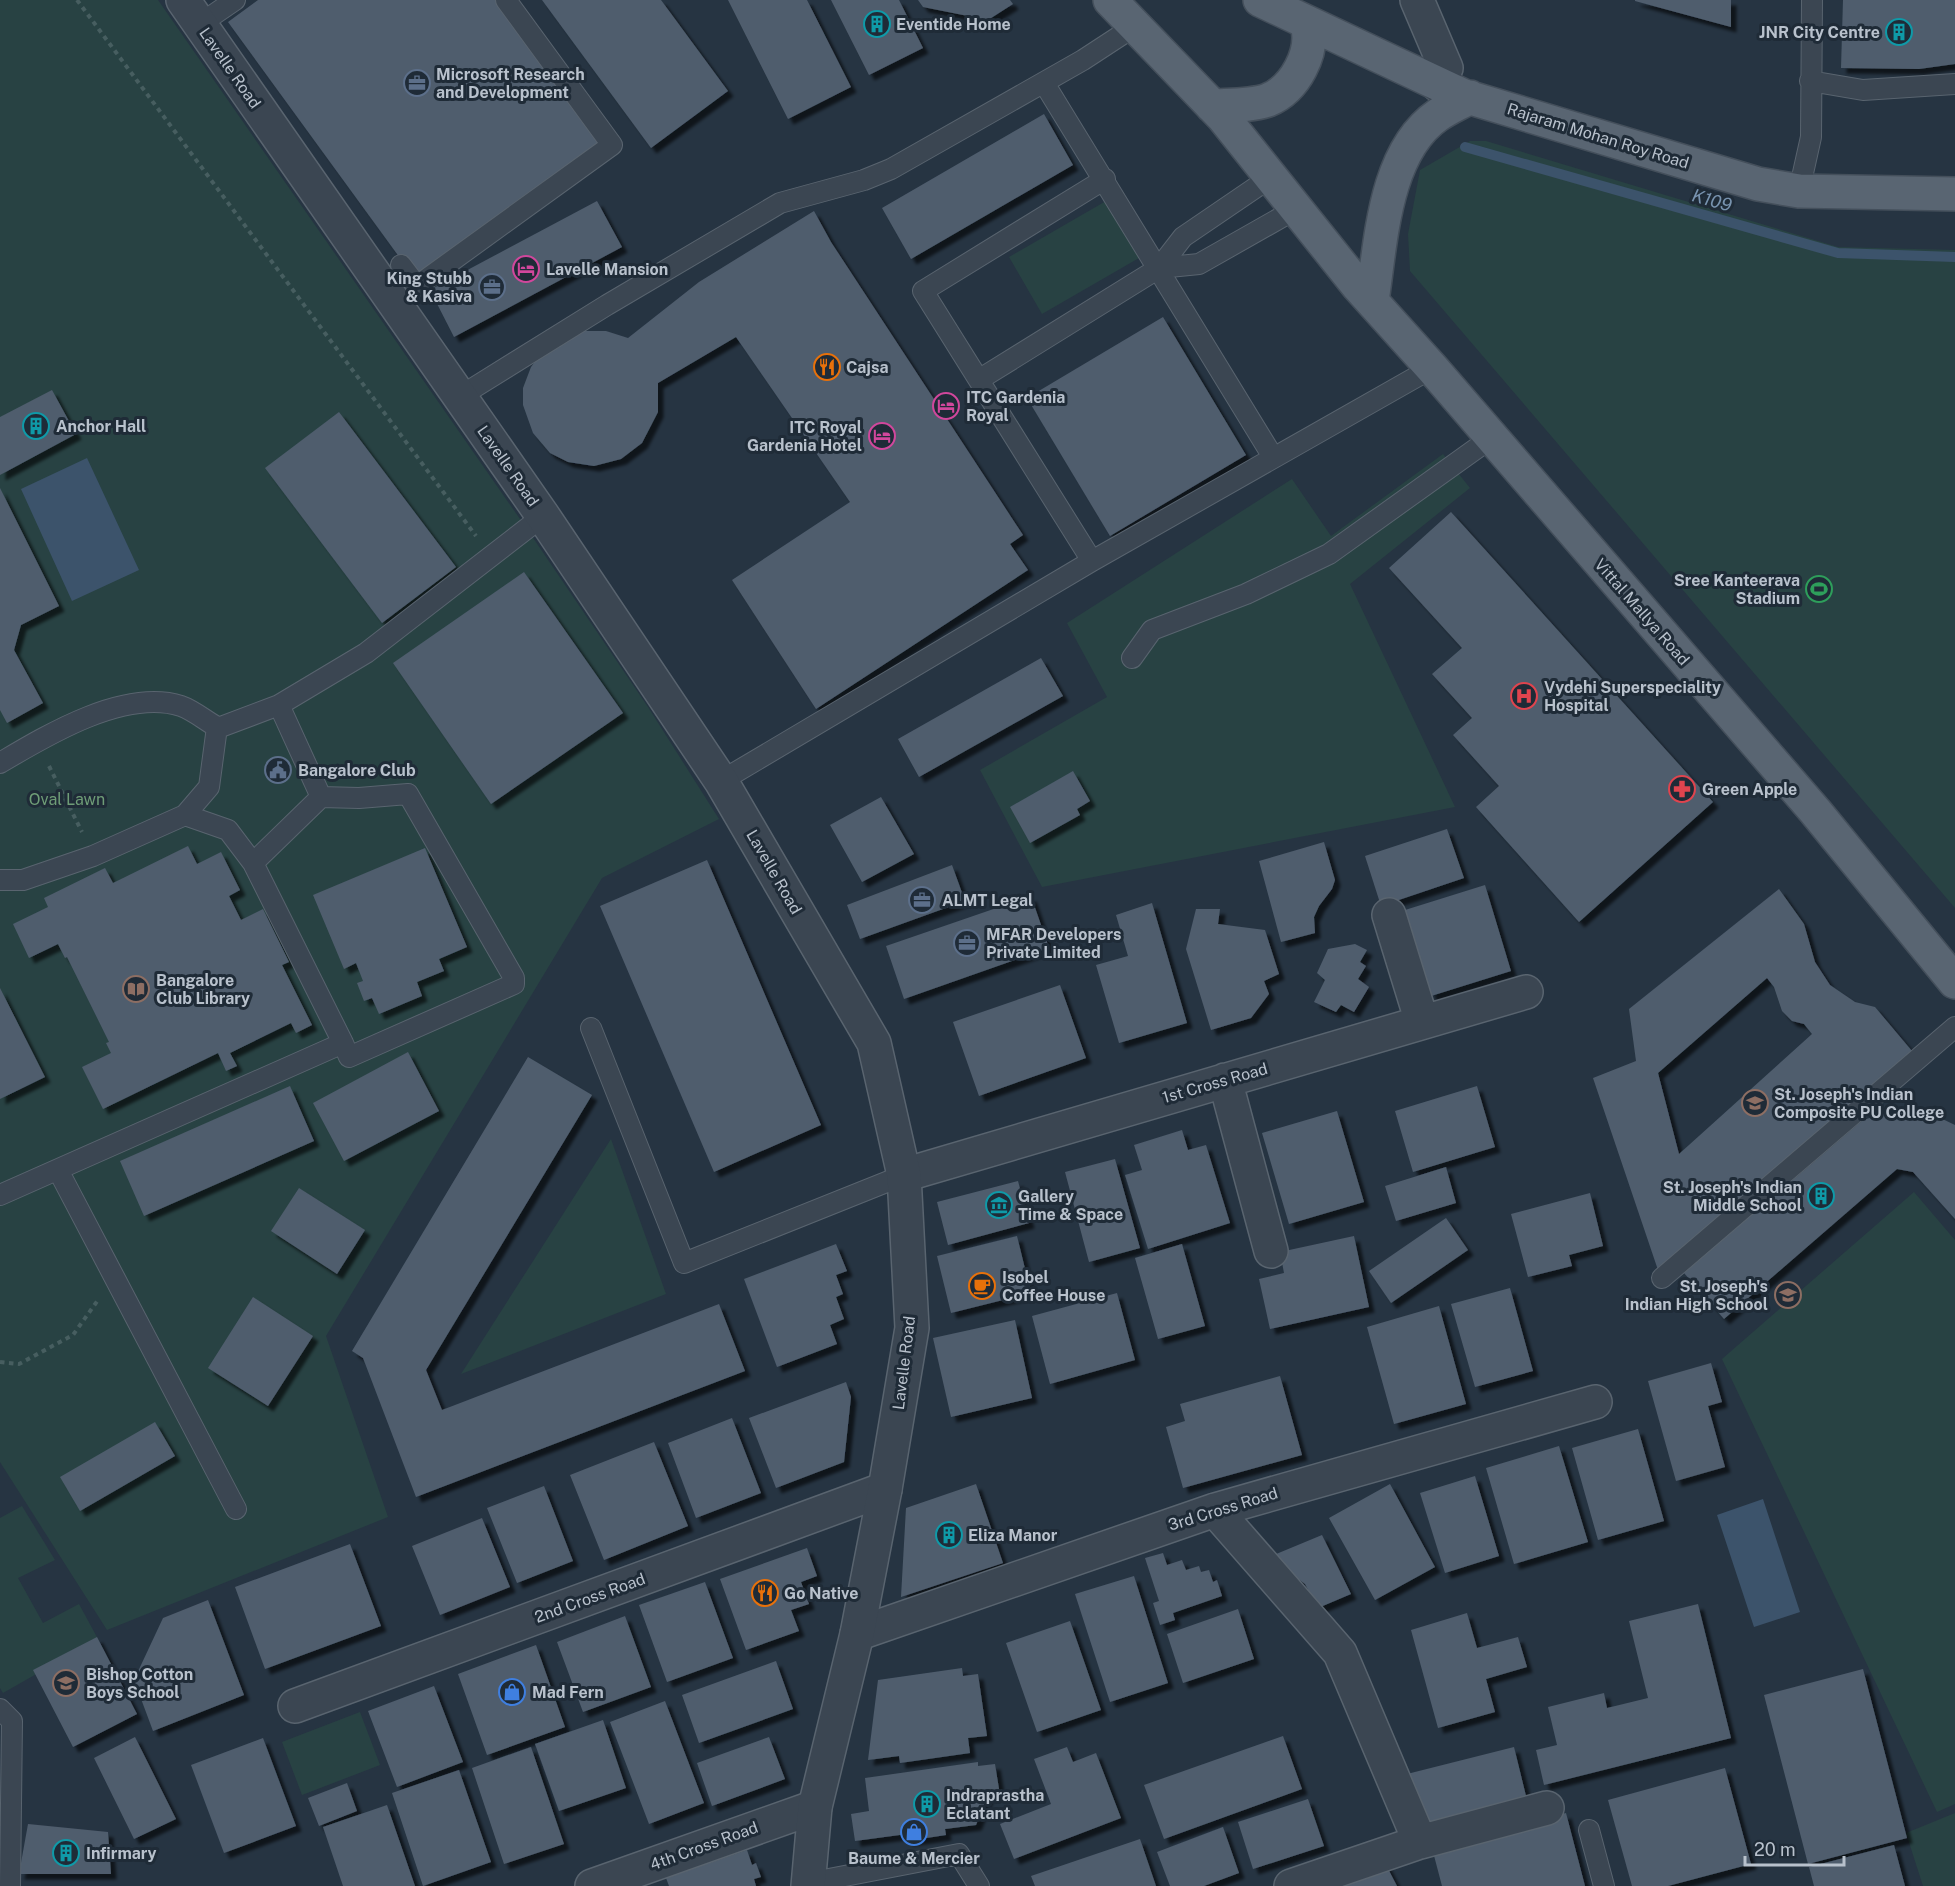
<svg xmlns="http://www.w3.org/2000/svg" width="1955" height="1886" font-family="'Public Sans',sans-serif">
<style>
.green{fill:#284243}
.water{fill:#3c536b}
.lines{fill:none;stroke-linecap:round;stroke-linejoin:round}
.stream{stroke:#3c536b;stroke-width:10}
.building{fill:#4f5d6d;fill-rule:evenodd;filter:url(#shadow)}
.service-casing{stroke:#59646f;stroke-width:22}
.minor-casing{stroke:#59646f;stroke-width:36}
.tertiary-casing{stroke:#59646f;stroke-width:36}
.primary-casing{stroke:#444f5b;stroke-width:36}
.path{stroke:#475e60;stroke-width:4;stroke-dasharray:4.5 4.5;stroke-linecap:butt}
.service{stroke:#3b4652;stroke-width:20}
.minor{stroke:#3b4652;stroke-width:33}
.tertiary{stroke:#3b4652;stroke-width:33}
.primary{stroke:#596572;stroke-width:33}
.labels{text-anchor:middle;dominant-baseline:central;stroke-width:6;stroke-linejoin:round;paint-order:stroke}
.poi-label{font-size:16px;font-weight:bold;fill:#b8c1cc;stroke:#1f2b37;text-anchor:start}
.street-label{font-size:16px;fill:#b8c1cc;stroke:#1f2b37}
.park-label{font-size:16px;fill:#6f9d77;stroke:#1f2b37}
.water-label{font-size:18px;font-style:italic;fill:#7893af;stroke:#1f2b37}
</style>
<defs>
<filter id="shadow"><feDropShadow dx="5.5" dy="5.5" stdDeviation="1.5" flood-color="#0009"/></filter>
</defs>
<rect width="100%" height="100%" fill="#263442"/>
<path class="green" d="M0,0H158L527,529L648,707L719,819L602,878L326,1336L388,1517L107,1630L0,1462Z
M1470,141H1486L1838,247L1955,250V908L1410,271L1408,234L1420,170Z
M1106,201L1139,258L1042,314L1009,257Z
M1443,454L1470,488L1350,584L1455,807L1042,887L980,770L1107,697L1067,623L1292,479L1331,536Z
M611,1139L666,1294L461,1374Z
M1914,1192L1955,1240V1804L1937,1812L1722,1359Z
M22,1506L55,1560L18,1578L43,1623L79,1604L98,1639L3,1693L0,1688V1518Z
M360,1712L380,1765L302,1795L282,1742Z
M1955,1813V1886H1923L1906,1833Z"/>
<path class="water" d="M87,458L139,570L72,601L21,489Z
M1763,1499L1800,1612L1754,1627L1717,1515Z"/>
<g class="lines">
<path class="stream" d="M1465,147L1838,253L1955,257"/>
</g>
<path class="building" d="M258,0H501L605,144L416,280L228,22Z
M542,0H661L728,91L651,148Z
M728,0H807L851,87L788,119Z
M831,0H899L923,48L869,75Z
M918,0H1010L1013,4L988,20L923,7Z
M1635,0H1731V27L1635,1Z
M1843,0H1955V64L1919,69L1841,68Z
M1044,114L1073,165L911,259L882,208Z
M597,201L622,247L454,337L430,290Z
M814,211L831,242L1023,535L1010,544L1028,570L816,709L732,580L850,502L736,337L658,383V412L642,443L621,459L594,466L568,462L550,453L533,433L523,405V388L531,367L545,348L581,331H606L628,338L699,282Z
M1163,317L1246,455L1110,536L1027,398Z
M52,390L76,434L0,475V417Z
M339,412L456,567L382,623L265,468Z
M0,488L59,606L21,625L14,650L43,703L7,723L0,710Z
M1451,512L1713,802L1579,922L1476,807L1499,786L1453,735L1472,718L1432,674L1462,648L1389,568Z
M524,572L623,713L491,804L393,663Z
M1041,658L1063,696L919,777L898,739Z
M1073,771L1090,801L1077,809L1080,815L1030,843L1010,807Z
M881,797L914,854L862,882L830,825Z
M1447,829L1464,878L1381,906L1365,856Z
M1324,842L1335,880L1332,889L1319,906L1314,917L1315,933L1281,942L1259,861Z
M188,846L197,864L221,852L240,890L229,896L241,920L263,909L289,962L282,965L312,1025L296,1033L291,1023L230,1053L237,1066L226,1071L218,1053L103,1109L82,1067L111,1053L106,1043L109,1042L67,957L65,958L58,944L29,958L13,924L48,907L44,898L105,868L113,883Z
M425,848L467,947L439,959L444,971L417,982L422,996L379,1014L372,998L364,1001L357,983L363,981L356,963L344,969L313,895Z
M707,860L821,1125L714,1172L600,906Z
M952,865L965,901L860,939L847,905Z
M1485,885L1511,971L1431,996L1405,910Z
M1779,889L1804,924L1815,962L1830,985L1855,1002L1875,1007L1912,1051L1659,1273L1593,1078L1636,1061L1629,1009ZM1767,978L1774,987L1782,1011L1792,1021L1804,1024L1812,1034L1679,1154L1658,1073Z
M1031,896L1049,948L904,999L886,946Z
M1152,903L1187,1023L1119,1043L1096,965L1128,956L1116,915Z
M1196,909H1220L1218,924L1265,930L1279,974L1264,981L1269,994L1251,1018L1211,1030L1186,949Z
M1355,944L1367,950L1360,962L1366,966L1358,979L1369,987L1354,1012L1341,1005L1336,1012L1314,1002L1325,980L1317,973L1328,949Z
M1060,985L1086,1058L979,1096L953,1022Z
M0,988L45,1077L0,1099Z
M408,1052L439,1111L344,1161L313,1103Z
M528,1057L592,1095L426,1370L442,1410L719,1304L745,1371L416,1497L363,1358L352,1351Z
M290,1086L314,1141L144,1216L120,1161Z
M1477,1086L1495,1147L1413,1172L1395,1111Z
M1896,1110L1932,1114L1955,1125V1219L1913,1172L1897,1169L1724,1319L1684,1273L1863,1120Z
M1337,1111L1364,1202L1289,1224L1262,1133Z
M1182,1130L1188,1150L1206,1145L1230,1223L1148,1249L1125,1175L1142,1170L1134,1145Z
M1115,1159L1140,1248L1089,1262L1065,1172Z
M1446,1167L1456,1203L1396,1221L1385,1186Z
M1018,1181L1029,1223L948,1245L937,1202Z
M299,1188L365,1230L337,1274L271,1231Z
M1590,1193L1603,1246L1569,1255L1572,1266L1528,1277L1511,1214Z
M1446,1218L1468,1250L1391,1303L1369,1271Z
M1017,1236L1031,1293L951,1313L937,1256Z
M1354,1236L1369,1307L1270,1329L1259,1279L1284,1273L1280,1252Z
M836,1244L847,1271L836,1275L843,1294L836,1297L844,1319L830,1325L837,1344L777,1367L744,1279Z
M1182,1244L1205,1326L1158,1339L1135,1258Z
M1510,1288L1533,1371L1475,1387L1451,1304Z
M1117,1293L1135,1360L1050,1384L1032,1316Z
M253,1297L313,1336L268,1406L208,1368Z
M1439,1306L1466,1404L1394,1424L1367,1327Z
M1015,1320L1032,1398L951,1417L933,1338Z
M1711,1363L1722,1402L1708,1406L1725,1467L1676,1481L1648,1381Z
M1280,1376L1302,1455L1183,1488L1166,1427L1185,1421L1180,1404Z
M846,1382L851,1397L844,1462L776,1488L749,1418Z
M732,1418L761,1493L696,1518L668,1443Z
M155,1422L175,1456L80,1511L60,1477Z
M1638,1429L1664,1521L1598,1540L1572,1448Z
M654,1442L688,1526L604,1560L570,1475Z
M1559,1446L1588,1542L1514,1564L1486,1468Z
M1475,1476L1499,1556L1445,1573L1420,1493Z
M976,1484L1003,1563L901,1597L906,1508Z
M1390,1484L1435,1567L1375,1600L1329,1518Z
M544,1486L573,1561L517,1583L487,1508Z
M482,1518L510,1587L440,1615L412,1546Z
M1322,1535L1351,1594L1318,1608L1305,1584L1269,1557Z
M350,1544L381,1626L265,1669L235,1587Z
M807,1548L817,1576L801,1582L809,1604L791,1610L799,1631L746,1650L720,1579Z
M1163,1553L1167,1565L1182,1560L1186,1570L1199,1566L1201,1572L1209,1570L1213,1582L1217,1580L1222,1596L1173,1613L1175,1620L1160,1625L1153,1603L1159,1601L1145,1558Z
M1134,1576L1168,1683L1110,1702L1075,1594Z
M705,1582L733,1658L667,1682L639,1605Z
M208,1600L244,1695L153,1731L134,1680L163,1618Z
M1698,1604L1731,1738L1544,1785L1536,1750L1557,1745L1548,1707L1604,1693L1607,1708L1648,1698L1629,1621Z
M1238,1609L1254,1659L1183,1683L1167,1634Z
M1467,1613L1477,1648L1518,1637L1527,1667L1486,1679L1495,1712L1438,1728L1411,1630Z
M625,1616L651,1687L583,1712L557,1642Z
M1070,1621L1101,1710L1037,1732L1006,1643Z
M97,1637L137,1714L73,1747L33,1670Z
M536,1645L565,1727L487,1755L458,1674Z
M776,1661L793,1709L699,1743L682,1695Z
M962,1668L963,1676L978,1674L987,1736L968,1738L970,1753L900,1763L899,1756L868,1760L878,1680Z
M1863,1669L1907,1838L1808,1864L1764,1695Z
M434,1686L463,1762L397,1787L368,1711Z
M665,1701L704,1803L649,1824L610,1722Z
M603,1720L626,1788L559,1811L535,1744Z
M1283,1736L1302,1789L1164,1839L1144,1785Z
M135,1737L176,1819L134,1839L94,1758Z
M769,1737L785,1779L712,1806L697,1763Z
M263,1738L296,1826L224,1853L191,1765Z
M531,1747L564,1844L504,1864L472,1768Z
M1067,1747L1073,1762L1096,1753L1121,1818L1014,1859L1000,1824L1051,1804L1034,1759Z
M1514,1747L1528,1804L1422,1831L1407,1774Z
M978,1762V1766L995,1764L1000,1795L988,1796L976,1825L945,1829L946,1835L907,1841V1834L855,1841L851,1814L869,1811L865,1778Z
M1725,1768L1751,1864L1668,1886H1632L1608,1800Z
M459,1770L491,1862L423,1886L392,1793Z
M347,1783L357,1811L319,1826L308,1798Z
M1308,1799L1324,1846L1253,1869L1238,1822Z
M387,1805L415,1886H343L323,1827Z
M1566,1813L1585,1886H1442L1432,1848Z
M28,1824L108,1832L111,1874H19Z
M1223,1827L1239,1873L1204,1886H1170L1157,1852Z
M1140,1839L1156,1886H1035L1031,1876Z
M1894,1845L1905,1886H1814L1809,1867Z
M747,1850L752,1865L756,1863L761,1877L754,1879L756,1886H669L666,1878Z
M1384,1861L1397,1886H1334Z"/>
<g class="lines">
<defs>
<path id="service" d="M200,24L235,0
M1810,81L1863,90L1955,84
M1044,83L1273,457
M1799,191L1811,137L1812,0
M401,265L417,286L612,145L506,0
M1159,268L1199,264L1296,209
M980,379L1159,268L1183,237L1271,177
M459,397L607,305L780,203L864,180L891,169L1083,60L1135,26
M1092,561L923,291L1105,179
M1132,658L1152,630L1246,594L1329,554L1491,438
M279,705L321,797L359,798L408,794L514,978V984L349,1057L343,1043
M218,728L279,705L366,653L543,516
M0,763C47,735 125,688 181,706C193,710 206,721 217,727L209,787L185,815L93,856L23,880H0
M721,781L1092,561L1432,368
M253,863L321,797
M591,1028L684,1263L904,1175
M58,1170L236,1509
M0,1195L343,1043L253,863L228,830L185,815
M1662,1278L1955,1027
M0,1709L12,1721L10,1886
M1589,1830L1604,1886
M808,1883L959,1854L979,1886"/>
<path id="minor" d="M1417,0L1446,68L1438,85
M1389,915L1422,1022
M1225,1080L1271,1251
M904,1175L1526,992
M1215,1510L1340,1653L1420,1842
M857,1634L1215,1510L1595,1402
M295,1706L885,1489
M592,1886L815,1807
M1291,1886L1420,1842L1547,1808"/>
<path id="tertiary" d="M183,0L543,516L721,781L874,1043L904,1175L912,1328L885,1489L857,1634L815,1807L808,1886"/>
<path id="primary" d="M1110,0L1223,117L1358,286L1432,368L1815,811L1955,982
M1260,0L1464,96L1758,184L1799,191L1955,194
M1212,106C1229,105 1251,106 1268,100C1295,89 1315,52 1307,24
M1372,301C1381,242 1384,152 1438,115C1448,108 1460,103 1470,97"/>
</defs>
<use href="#service" class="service-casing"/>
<use href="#minor" class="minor-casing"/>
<use href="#tertiary" class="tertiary-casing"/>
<use href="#primary" class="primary-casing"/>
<path class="path" d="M77,0L476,536
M49,766L82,832
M0,1362L19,1364L73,1335L98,1300"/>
<use href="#service" class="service"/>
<use href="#minor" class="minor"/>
<use href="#tertiary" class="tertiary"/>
<use href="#primary" class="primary"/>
</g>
<defs>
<symbol id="building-ring" viewBox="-11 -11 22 22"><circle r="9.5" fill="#1f2b37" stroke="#0f9aa8" stroke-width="1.5"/><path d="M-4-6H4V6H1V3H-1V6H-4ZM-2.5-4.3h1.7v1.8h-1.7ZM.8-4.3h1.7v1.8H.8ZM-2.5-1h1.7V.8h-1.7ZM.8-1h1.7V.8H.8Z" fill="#0f9aa8"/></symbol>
<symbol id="office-ring" viewBox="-11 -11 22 22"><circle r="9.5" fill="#1f2b37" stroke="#5c6f8a" stroke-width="1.5"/><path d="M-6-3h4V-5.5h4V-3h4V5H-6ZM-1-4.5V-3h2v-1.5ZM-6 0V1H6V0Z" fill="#5c6f8a"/></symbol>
<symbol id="hotel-ring" viewBox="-11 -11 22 22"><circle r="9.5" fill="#1f2b37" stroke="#d1479c" stroke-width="1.5"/><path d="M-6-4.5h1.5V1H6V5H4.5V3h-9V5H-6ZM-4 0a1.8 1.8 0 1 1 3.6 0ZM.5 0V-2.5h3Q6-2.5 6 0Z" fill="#d1479c"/></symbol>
<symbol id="restaurant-ring" viewBox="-11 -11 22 22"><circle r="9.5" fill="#1f2b37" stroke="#e8710a" stroke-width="1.5"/><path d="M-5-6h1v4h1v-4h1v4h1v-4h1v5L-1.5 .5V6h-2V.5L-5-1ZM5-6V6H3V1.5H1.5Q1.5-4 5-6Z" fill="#e8710a"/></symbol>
<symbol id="stadium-ring" viewBox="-11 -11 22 22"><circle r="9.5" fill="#1f2b37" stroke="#2e9e5b" stroke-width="1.5"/><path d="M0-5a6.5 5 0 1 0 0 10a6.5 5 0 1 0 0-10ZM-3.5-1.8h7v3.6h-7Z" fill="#2e9e5b"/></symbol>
<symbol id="hospital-ring" viewBox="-11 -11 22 22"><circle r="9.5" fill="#1f2b37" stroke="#e0444e" stroke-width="1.5"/><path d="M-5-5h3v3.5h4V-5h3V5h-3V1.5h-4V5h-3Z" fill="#e0444e"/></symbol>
<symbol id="civic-ring" viewBox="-11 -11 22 22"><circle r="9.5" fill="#1f2b37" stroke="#5c6f8a" stroke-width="1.5"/><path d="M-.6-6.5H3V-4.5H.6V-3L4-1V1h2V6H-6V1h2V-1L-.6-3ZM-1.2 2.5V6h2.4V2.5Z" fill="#5c6f8a"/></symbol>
<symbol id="pharmacy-ring" viewBox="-11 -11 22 22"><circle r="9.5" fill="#1f2b37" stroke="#e0444e" stroke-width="1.5"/><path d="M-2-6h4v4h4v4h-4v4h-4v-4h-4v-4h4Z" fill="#e0444e"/></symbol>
<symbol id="library-ring" viewBox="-11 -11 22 22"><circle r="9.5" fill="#1f2b37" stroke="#8d6e63" stroke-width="1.5"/><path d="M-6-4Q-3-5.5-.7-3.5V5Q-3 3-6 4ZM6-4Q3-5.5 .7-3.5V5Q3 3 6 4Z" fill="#8d6e63"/></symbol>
<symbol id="school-ring" viewBox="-11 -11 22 22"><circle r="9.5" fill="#1f2b37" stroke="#8d6e63" stroke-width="1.5"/><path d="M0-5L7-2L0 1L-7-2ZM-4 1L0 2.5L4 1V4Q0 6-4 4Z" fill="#8d6e63"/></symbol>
<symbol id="museum-ring" viewBox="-11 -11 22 22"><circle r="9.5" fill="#1f2b37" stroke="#0f9aa8" stroke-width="1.5"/><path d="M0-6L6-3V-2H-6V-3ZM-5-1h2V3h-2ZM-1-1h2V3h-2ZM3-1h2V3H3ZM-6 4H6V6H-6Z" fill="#0f9aa8"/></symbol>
<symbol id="cafe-ring" viewBox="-11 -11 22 22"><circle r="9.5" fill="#1f2b37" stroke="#e8710a" stroke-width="1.5"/><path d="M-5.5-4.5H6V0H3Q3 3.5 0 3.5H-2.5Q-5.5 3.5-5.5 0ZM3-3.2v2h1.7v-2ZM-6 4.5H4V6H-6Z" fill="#e8710a"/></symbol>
<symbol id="shop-ring" viewBox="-11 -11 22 22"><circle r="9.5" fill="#1f2b37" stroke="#3f7fe0" stroke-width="1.5"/><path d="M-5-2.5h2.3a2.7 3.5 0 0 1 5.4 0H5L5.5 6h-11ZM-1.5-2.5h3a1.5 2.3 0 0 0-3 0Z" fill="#3f7fe0"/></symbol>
</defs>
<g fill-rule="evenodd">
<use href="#building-ring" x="862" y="9" width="30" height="30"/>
<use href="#building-ring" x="1884" y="17" width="30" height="30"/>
<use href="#office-ring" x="402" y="68" width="30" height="30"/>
<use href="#hotel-ring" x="511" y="254" width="30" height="30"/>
<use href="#office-ring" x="477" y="272" width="30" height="30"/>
<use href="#restaurant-ring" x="812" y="352" width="30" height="30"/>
<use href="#hotel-ring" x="931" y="391" width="30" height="30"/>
<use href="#building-ring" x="21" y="411" width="30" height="30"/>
<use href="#hotel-ring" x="867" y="421" width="30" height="30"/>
<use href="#stadium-ring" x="1804" y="574" width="30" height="30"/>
<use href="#hospital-ring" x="1509" y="681" width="30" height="30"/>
<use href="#civic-ring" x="263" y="755" width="30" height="30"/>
<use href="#pharmacy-ring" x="1667" y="774" width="30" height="30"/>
<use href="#office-ring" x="907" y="885" width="30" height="30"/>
<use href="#office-ring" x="952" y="928" width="30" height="30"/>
<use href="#library-ring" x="121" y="974" width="30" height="30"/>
<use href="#school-ring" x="1740" y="1088" width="30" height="30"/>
<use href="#building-ring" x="1806" y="1181" width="30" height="30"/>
<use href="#museum-ring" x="984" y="1190" width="30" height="30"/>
<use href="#cafe-ring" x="967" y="1271" width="30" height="30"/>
<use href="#school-ring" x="1773" y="1280" width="30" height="30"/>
<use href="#building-ring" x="934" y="1520" width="30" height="30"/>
<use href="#restaurant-ring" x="750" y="1578" width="30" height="30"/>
<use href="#school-ring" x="51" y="1668" width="30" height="30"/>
<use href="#shop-ring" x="497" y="1677" width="30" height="30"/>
<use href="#building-ring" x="912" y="1789" width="30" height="30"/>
<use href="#shop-ring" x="899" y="1817" width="30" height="30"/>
<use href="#building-ring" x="51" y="1838" width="30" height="30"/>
</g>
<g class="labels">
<g class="poi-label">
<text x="896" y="24">Eventide Home</text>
<text x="1880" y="32" text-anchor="end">JNR City Centre</text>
<text x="436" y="74">Microsoft Research<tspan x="436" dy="18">and Development</tspan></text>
<text x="546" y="269">Lavelle Mansion</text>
<text x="472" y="278" text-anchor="end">King Stubb<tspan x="472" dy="18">&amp; Kasiva</tspan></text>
<text x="846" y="367">Cajsa</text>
<text x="966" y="397">ITC Gardenia<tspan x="966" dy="18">Royal</tspan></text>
<text x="56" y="426">Anchor Hall</text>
<text x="862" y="427" text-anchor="end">ITC Royal<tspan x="862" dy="18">Gardenia Hotel</tspan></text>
<text x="1800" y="580" text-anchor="end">Sree Kanteerava<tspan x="1800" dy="18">Stadium</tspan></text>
<text x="1544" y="687">Vydehi Superspeciality<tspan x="1544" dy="18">Hospital</tspan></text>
<text x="298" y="770">Bangalore Club</text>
<text x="1702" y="789">Green Apple</text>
<text x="942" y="900">ALMT Legal</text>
<text x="986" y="934">MFAR Developers<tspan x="986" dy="18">Private Limited</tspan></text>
<text x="156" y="980">Bangalore<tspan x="156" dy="18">Club Library</tspan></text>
<text x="1774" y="1094">St. Joseph's Indian<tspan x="1774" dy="18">Composite PU College</tspan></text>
<text x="1802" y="1187" text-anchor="end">St. Joseph's Indian<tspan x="1802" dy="18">Middle School</tspan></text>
<text x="1018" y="1196">Gallery<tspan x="1018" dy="18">Time &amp; Space</tspan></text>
<text x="1002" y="1277">Isobel<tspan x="1002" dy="18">Coffee House</tspan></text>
<text x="1768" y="1286" text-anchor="end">St. Joseph's<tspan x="1768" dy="18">Indian High School</tspan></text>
<text x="968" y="1535">Eliza Manor</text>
<text x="784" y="1593">Go Native</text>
<text x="86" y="1674">Bishop Cotton<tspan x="86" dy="18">Boys School</tspan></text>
<text x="532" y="1692">Mad Fern</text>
<text x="946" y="1795">Indraprastha<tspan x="946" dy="18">Eclatant</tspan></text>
<text x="86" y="1853">Infirmary</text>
<text x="914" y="1858" text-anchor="middle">Baume &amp; Mercier</text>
</g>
<g class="street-label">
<text transform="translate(230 68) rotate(55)">Lavelle Road</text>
<text transform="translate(1598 136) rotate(17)">Rajaram Mohan Roy Road</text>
<text transform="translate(508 466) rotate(55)">Lavelle Road</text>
<text transform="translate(1642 612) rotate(49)">Vittal Mallya Road</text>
<text transform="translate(774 872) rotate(60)">Lavelle Road</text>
<text transform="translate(1215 1083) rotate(-16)">1st Cross Road</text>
<text transform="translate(904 1363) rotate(-83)">Lavelle Road</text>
<text transform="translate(1223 1509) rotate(-17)">3rd Cross Road</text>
<text transform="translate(590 1598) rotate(-20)">2nd Cross Road</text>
<text transform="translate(704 1846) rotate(-20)">4th Cross Road</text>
</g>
<g class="park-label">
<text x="67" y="799">Oval Lawn</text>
</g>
<g class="water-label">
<text transform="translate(1712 200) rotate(16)">K109</text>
</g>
</g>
<path d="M1745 1856v9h99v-9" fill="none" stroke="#b8c1cc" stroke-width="3"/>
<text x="1754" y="1856" font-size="18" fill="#b8c1cc" stroke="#1f2b37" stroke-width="4.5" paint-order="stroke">20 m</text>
</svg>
